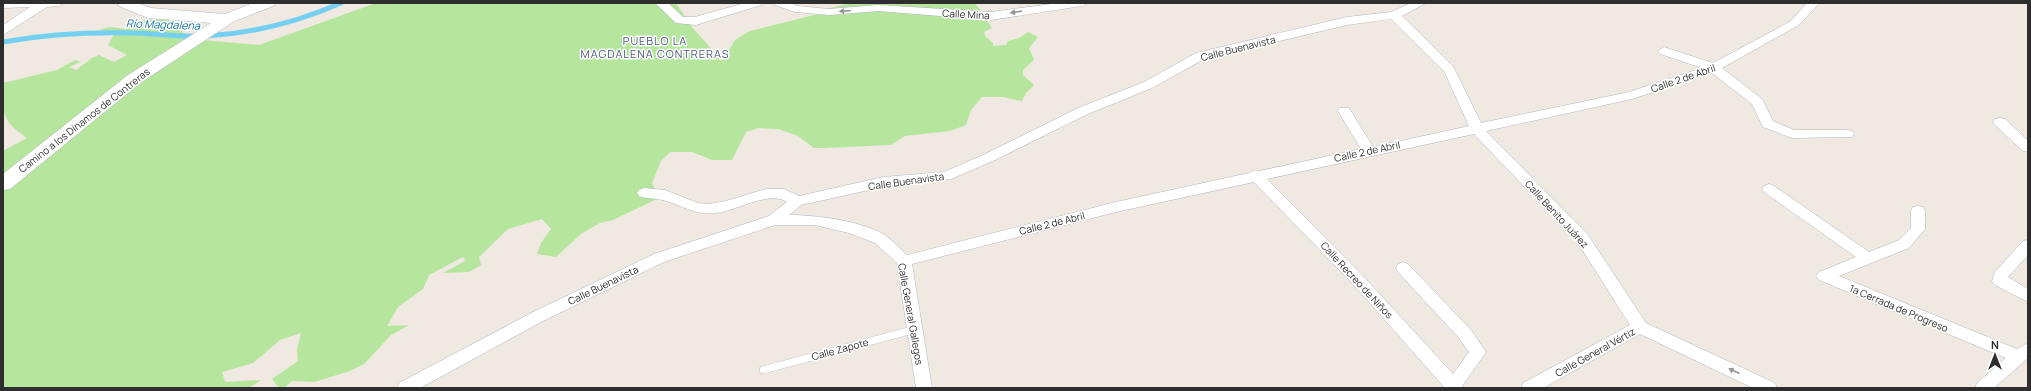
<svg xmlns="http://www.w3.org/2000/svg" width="2031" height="391" font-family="Manrope,sans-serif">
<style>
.green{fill:#b6e59e}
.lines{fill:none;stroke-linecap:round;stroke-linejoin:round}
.stream{stroke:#75cff0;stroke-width:5}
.lane-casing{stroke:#b4b7c1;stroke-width:8}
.street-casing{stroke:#b4b7c1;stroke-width:1}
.secondary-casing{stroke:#b4b7c1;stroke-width:1}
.lane{stroke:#fff;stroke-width:7}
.street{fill:#fff;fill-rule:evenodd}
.secondary{fill:#fff;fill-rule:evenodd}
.oneway{fill:#969696}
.labels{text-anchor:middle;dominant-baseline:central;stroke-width:3;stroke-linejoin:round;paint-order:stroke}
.street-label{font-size:10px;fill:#2e2e2e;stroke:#fff}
.water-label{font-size:11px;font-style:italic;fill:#0d6fa3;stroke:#fff}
.neighbourhood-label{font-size:11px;letter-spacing:1px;fill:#4d5680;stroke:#fff}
</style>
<rect width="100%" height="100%" fill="#efe9e1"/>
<path class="green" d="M376,3H676L691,26L722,61L735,40L750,31L822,13L830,8L850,3H981L975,4L981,10L973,17L986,19L992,28L984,32L985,36L993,43V46L1006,45L1008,41L1019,38L1028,32L1038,37L1029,48L1034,60L1023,70V75L1034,85L1026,93L1022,101L1003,97H982L971,110L966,125L950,131L905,136L891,145L824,148H814L798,136L778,129L758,128L746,132L732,160H712L692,152H670L661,161L652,183L659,198L613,220L600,223L582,233L556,257L537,254L541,243L551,229L542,219L508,229L479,257L481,265L469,272L443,273L465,261L463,257L429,275L423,289L398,307L387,326L409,325L391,335L364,364L350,371L314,382L292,381L284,388H279L272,379L298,361L297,350L301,333L280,340L253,363L222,372L225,382L261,380L249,388H3V151L27,138C0,119 3,113 3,83L57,70L75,60L81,62L69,67L76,70L92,58L99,55L114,62L127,55L108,45L115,33L99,30L110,27L126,29L144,20L167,19L191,39L259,45Z"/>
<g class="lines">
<path class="stream" d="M207,36C254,33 298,22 341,3
M3,42C47,34 90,32 134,33C155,33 174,37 195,36"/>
<defs>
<path id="lane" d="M763,370L916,329"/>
<path id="street" d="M3,3H64L58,6L47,7L3,35V25L30,7L3,8Z
M655,3H668L683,17H695L745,3H763L761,5L696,25L676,23Z
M773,3H790L797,6L829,9L878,5L991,12L1058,3H1088L1082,6L991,20L878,11L829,15L795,12L775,5Z
M1411,3H1426L1402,16L1453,66L1481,123L1629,92L1702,68L1660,54L1658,51L1664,47L1713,63L1791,21L1807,3H1819L1799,25L1722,68L1762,99L1773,121L1794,130H1847L1852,131L1854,134L1852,137L1792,138L1763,127L1752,104L1712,73L1632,99L1486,131L1588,235L1646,323L1775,383L1777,388H1753L1640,334L1543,388H1521L1523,383L1630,325L1578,243L1474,134L1267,179L1363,276L1453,374L1469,352L1459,338L1398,272L1396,268L1398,264L1403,262L1408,264L1471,330L1486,352L1462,386L1463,388H1445L1353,284L1254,182L1116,212L912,264L932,388H916L897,263L875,243L849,233L815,225H775L664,262L543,321L420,388H397L399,383L531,313L654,254L769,216L787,202C769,190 736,211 716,213C697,216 684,206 666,201C658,198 648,199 639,196L637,193L639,190L644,188L665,190L698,203L709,204L726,201L766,189H784L799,196L883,177L944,172L985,154L1078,108L1144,82L1196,53L1347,17L1391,12ZM1391,19L1444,71L1469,126L1373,147L1349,108H1339L1338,111L1361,149L1259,171L1255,170L1249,173L1116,202L907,255C900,249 893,241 886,236C864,221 816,215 789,215L801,205L883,187L951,179L995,160L1088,114L1152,88L1204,59L1347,25Z
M2000,118L2005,119L2028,141V152L2023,151L1995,125L1993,122L1995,119Z
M1769,184L1774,186L1869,252L1899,240L1911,228V211L1913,207L1918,206L1923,207L1925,211V229L1909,248L1839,276L2017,349L2028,343V358L1994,388H1975L1977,383L2006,358L1819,280L1816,276L1819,272L1856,257L1764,192L1762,189L1764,186Z
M2028,240V255L2008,277L2028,289V302L1995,285L1992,281L1995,272L2023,241Z"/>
<path id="secondary" d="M117,3H138L151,8L225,14L253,3H275L273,6L233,22L140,83L10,189L3,190V174L128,75L211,23L148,18L119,6Z"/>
</defs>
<use href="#lane" class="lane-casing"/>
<use href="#street" class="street-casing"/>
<use href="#secondary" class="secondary-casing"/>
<use href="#lane" class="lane"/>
<use href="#street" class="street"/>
<use href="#secondary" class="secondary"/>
</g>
<defs><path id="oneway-solid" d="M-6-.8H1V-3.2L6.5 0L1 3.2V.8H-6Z"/></defs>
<g class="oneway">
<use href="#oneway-solid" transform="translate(845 11) rotate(175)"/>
<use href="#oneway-solid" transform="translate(1016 12) rotate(172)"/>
<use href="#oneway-solid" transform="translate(1734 371) rotate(-155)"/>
</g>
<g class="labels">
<g class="street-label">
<text transform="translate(966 14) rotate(3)">Calle Mina</text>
<text transform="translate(1238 48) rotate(-14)">Calle Buenavista</text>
<text transform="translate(1683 78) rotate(-19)">Calle 2 de Abril</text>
<text transform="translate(84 120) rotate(-38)">Camino a los Dínamos de Contreras</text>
<text transform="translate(1367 151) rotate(-12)">Calle 2 de Abril</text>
<text transform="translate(906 181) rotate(-8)">Calle Buenavista</text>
<text transform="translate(1557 214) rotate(47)">Calle Benito Juárez</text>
<text transform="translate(1052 223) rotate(-14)">Calle 2 de Abril</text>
<text transform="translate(1357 280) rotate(47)">Calle Recreo de Niños</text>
<text transform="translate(603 285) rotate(-26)">Calle Buenavista</text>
<text transform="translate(1899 308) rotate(23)">1a Cerrada de Progreso</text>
<text transform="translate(911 314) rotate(80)">Calle General Gallegos</text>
<text transform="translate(840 349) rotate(-15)">Calle Zapote</text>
<text transform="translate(1595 352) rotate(-29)">Calle General Vértiz</text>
</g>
<g class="water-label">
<text transform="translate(163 24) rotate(2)">Río Magdalena</text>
</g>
<g class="neighbourhood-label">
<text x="655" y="40">PUEBLO LA<tspan x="655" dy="13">MAGDALENA CONTRERAS</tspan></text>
</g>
</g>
<rect width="2031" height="391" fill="none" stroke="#2e2e2e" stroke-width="8"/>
<g transform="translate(1995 355)" stroke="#ffffff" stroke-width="3" paint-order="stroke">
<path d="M0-3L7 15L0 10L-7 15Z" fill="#2e2e2e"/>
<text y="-6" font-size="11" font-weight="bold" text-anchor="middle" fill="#2e2e2e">N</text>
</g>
</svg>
